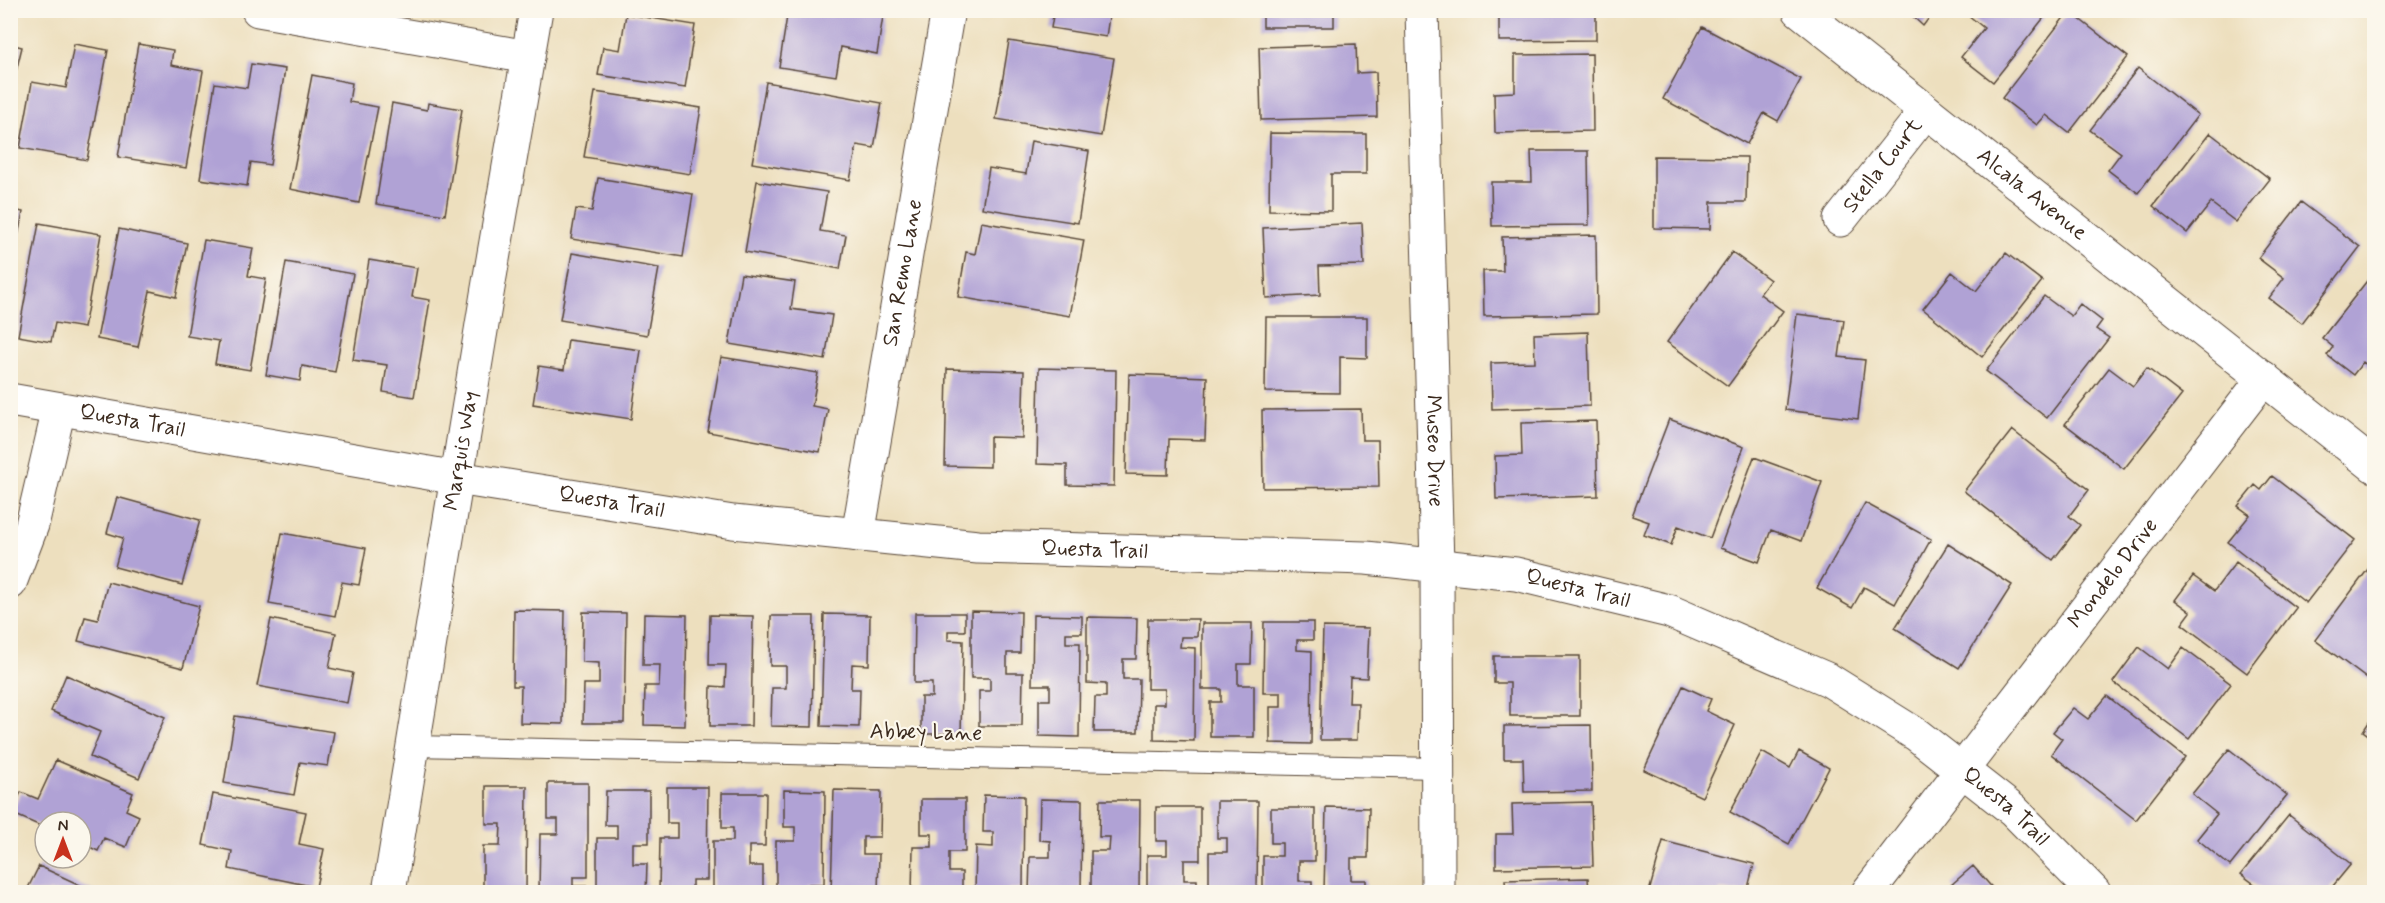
<svg xmlns="http://www.w3.org/2000/svg" width="2385" height="903" font-family="Mynerve,sans-serif">
<style>
.building{fill:#b0a2d5}
.lines{fill:none;stroke-linecap:round;stroke-linejoin:round}
.service-casing{stroke:#564536;stroke-width:22}
.minor-casing{stroke:#564536;stroke-width:35}
.service{stroke:#fff;stroke-width:20}
.minor{stroke:#fff;stroke-width:33}
.labels{text-anchor:middle;dominant-baseline:central;stroke-width:4.5;stroke-linejoin:round;paint-order:stroke}
.street-label{font-size:22px;fill:#3b2a1e;stroke:#fbf7ec}
</style>
<rect width="100%" height="100%" fill="#fbf7ec"/>
<filter id="ink" filterUnits="userSpaceOnUse"><feTurbulence type="fractalNoise" baseFrequency=".0167" numOctaves="2"/><feDisplacementMap in="SourceGraphic" scale="12" xChannelSelector="R" yChannelSelector="G"/><feConvolveMatrix kernelMatrix="1 2 1 2 8 2 1 2 1" color-interpolation-filters="sRGB"/></filter>
<filter id="wash" filterUnits="userSpaceOnUse"><feTurbulence type="fractalNoise" baseFrequency=".008" numOctaves="4" result="noise"/><feDisplacementMap in="SourceGraphic" scale="24" xChannelSelector="R" yChannelSelector="G"/><feGaussianBlur stdDeviation="1.35" result="paint"/><feColorMatrix in="noise" values="0 0 0 0 0 0 0 0 0 0 0 0 0 0 0 0 0 1.4 0 .05"/><feComposite in="paint" operator="in"/></filter>
<g filter="url(#wash)">
<rect width="100%" height="100%" fill="#eddfbe"/>
<g id="blocks">
<path class="building" d="M788,10H884L877,54L841,47L836,76L779,67Z
M1054,10H1110L1106,37L1051,28Z
M1263,10H1334V27H1263Z
M1499,10H1596V40L1499,41Z
M1906,10H1935L1923,26Z
M1962,10H2050L1993,82L1961,57L1984,28Z
M2069,11L2128,57L2069,133L2046,115L2037,125L2002,98Z
M626,14L695,25L685,88L598,75L603,47L620,50Z
M1702,27L1801,79L1778,121L1764,113L1747,144L1663,99Z
M1009,41L1114,58L1101,136L996,119Z
M10,44L22,47L11,92H10Z
M74,44L108,50L87,160L20,148L32,82L66,88Z
M138,44L173,50L171,65L203,71L186,168L118,157Z
M1356,44L1357,73L1376,72L1377,117L1261,120L1259,47Z
M1592,54L1593,131L1495,133L1494,93L1515,92V55Z
M251,64L285,69L270,165L251,162L247,186L200,179L215,83L247,88Z
M2138,68L2198,115L2138,193L2108,170L2121,153L2090,130Z
M312,75L352,83L349,102L378,107L359,203L290,189Z
M766,82L882,103L874,148L857,145L850,180L752,163Z
M595,92L701,108L690,174L584,157Z
M392,103L427,110L428,103L462,109L445,215L376,204Z
M1270,133L1366,134V174H1331V211L1269,210Z
M2210,133L2270,179L2236,222L2211,203L2187,233L2153,206Z
M1031,141L1089,151L1078,223L982,208L989,168L1026,174Z
M1531,151H1588L1589,225L1492,226L1491,182H1532Z
M1654,156L1747,157L1746,202H1711L1710,229L1654,228Z
M598,178L693,194L683,257L571,239L576,209L592,211Z
M757,181L827,192L820,231L846,235L840,269L745,252Z
M2301,202L2360,247L2302,323L2269,298L2284,278L2258,258Z
M10,209L23,212L12,264H10Z
M981,222L1084,240L1070,316L958,297L966,252L975,254Z
M39,223L101,234L84,328L55,323L51,342L18,336Z
M1362,223L1364,265L1319,266L1320,295L1266,298L1263,228Z
M119,229L187,243L176,297L150,291L138,347L97,339Z
M1596,235L1597,314L1484,316L1483,271H1503L1502,237Z
M204,240L253,248L248,276L266,279L250,370L215,364L219,341L187,336Z
M1732,252L1770,280L1760,294L1783,311L1728,386L1667,342Z
M572,253L659,268L647,335L560,320Z
M2006,253L2042,281L1982,357L1923,309L1952,272L1976,291Z
M369,260L417,268L412,297L430,300L414,397L383,392L387,365L353,360Z
M286,262L353,274L335,372L302,366L300,381L266,375Z
M2374,272V371L2363,362L2353,375L2327,355L2333,347L2322,338Z
M741,274L795,282L791,309L832,315L825,360L729,344Z
M2044,296L2071,316L2080,304L2102,321L2096,329L2109,338L2047,418L1986,371Z
M1797,314L1844,320L1839,357L1865,360L1858,419L1785,410Z
M1266,317H1367V358L1340,357V393L1265,392Z
M1588,332L1590,406L1492,409L1491,363L1535,362L1534,334Z
M568,340L641,350L631,419L533,404L539,366L564,370Z
M721,357L818,373L812,406L828,409L820,452L708,432Z
M1039,368L1116,370L1114,486L1067,485V465L1037,464Z
M2109,368L2133,386L2147,368L2182,395L2124,469L2065,424Z
M947,369L1024,371L1022,438L990,437V467L945,466Z
M1129,374L1207,377L1205,440L1169,439L1168,475L1126,474Z
M1361,409L1362,440H1378L1379,487L1263,488L1262,410Z
M1669,419L1744,447L1710,538L1678,526L1671,545L1644,535L1649,522L1632,516Z
M1596,421L1598,496L1496,499L1495,456L1522,455L1521,423Z
M2012,430L2089,490L2069,516L2080,525L2053,560L1964,491Z
M1754,457L1822,482L1801,541L1771,530L1759,562L1720,548Z
M2272,476L2355,540L2306,603L2228,542L2250,515L2238,506L2255,485L2261,490Z
M117,497L200,520L182,585L115,567L123,538L107,533Z
M1865,503L1931,539L1895,604L1864,587L1852,608L1817,588Z
M282,533L366,548L359,585L342,582L335,616L269,604Z
M1948,544L2012,585L1959,668L1895,628Z
M2374,561V684L2315,640Z
M2236,562L2296,608L2247,673L2182,624L2191,612L2175,600L2193,576L2214,591Z
M108,582L199,606L183,668L78,641L85,617L98,620Z
M514,610L565,611L563,724L520,723L521,686H513Z
M971,611L1021,612L1020,653H1007V673H1023L1022,726H979V691H990V678H971Z
M583,612L626,613L624,723H583L584,684H599V663L582,662Z
M915,613H965V631H948V640L963,641L961,734H921V697H932V683H914Z
M644,614L687,615L685,726L644,725L645,686H659L660,665H643Z
M824,614L870,615L869,665L852,664L851,689H860L859,727L821,726Z
M710,615L753,616L751,726H710L711,686L725,687L726,665H709Z
M1033,615L1082,616V633H1066V643H1080L1079,737L1039,736V700H1050V685H1032Z
M771,616H814L812,727L771,726L772,688H786V666H770Z
M1087,617L1137,618L1136,659H1123V679H1139L1138,732H1094L1095,697H1106V684L1087,683Z
M271,619L336,633L329,668L353,673L347,703L257,686Z
M1148,619H1198L1197,637H1181L1180,647L1195,648L1194,741L1154,740V704H1165V689H1147Z
M1264,622H1313V640H1297V650L1312,651L1311,744L1270,743V707H1281V693H1263Z
M1202,623H1252L1251,664H1238V685H1254V737H1210V702H1221V689H1202Z
M1323,627L1369,628L1367,678L1350,677L1349,703H1358L1357,740H1320Z
M2139,647L2168,669L2183,648L2231,684L2189,739L2113,682Z
M1494,656H1580V716H1510V683H1494Z
M66,675L165,717L139,778L90,757L100,732L51,711Z
M1683,686L1711,699L1706,711L1735,725L1702,797L1644,770Z
M2107,696L2185,757L2136,820L2051,754L2062,739L2053,732L2073,708L2088,719Z
M2374,715V739L2363,731Z
M235,716L334,732L328,766L300,762L294,795L224,783Z
M1591,725L1592,791L1524,792L1523,759H1504V726Z
M2229,749L2287,795L2230,866L2197,839L2217,814L2192,794Z
M1799,751L1829,768L1789,844L1730,812L1762,752L1790,768Z
M56,760L133,793L126,810L139,816L126,847L104,838L98,851L81,843V822H45V828L11,813L21,792L38,799Z
M548,783H588V877H573V886H589V892H539L540,834H558V819H548Z
M486,786H527L526,892H483V846H500L501,824H486Z
M667,787H708L707,880H692V892H659L660,838H677V823H667Z
M784,790L825,791L824,884H809V892H776V841H795V827H784Z
M834,790L881,791L880,837H863V854H879L878,892H831Z
M606,791H649V843H633V864H647L646,892H597V838H617V825H605Z
M722,793H766L765,846H749V866H763V892H713V841H733V828H722Z
M213,794L306,812L299,844L324,849L316,887L229,869L232,851L203,845Z
M984,795L1024,796L1023,889H1008V892H975L976,846L993,847V832H983Z
M921,799H965V852H949V872H962V892H912L913,847H932V834H921Z
M1040,799L1082,800L1081,892H1029L1030,857H1050V841L1039,840Z
M1100,800H1140L1139,892H1091V851H1109L1110,837H1099Z
M1217,801H1258L1257,892H1209V852H1227V838H1217Z
M1591,802L1593,866L1496,868V834H1513L1512,804Z
M1156,807H1200V860H1184V880H1197V892H1147V855H1167V841H1156Z
M1326,807L1369,808L1368,858H1351V880H1366V892H1324Z
M1271,808H1315V861H1299V881H1312V892H1263V856H1282V843H1271Z
M2289,815L2351,864L2328,892H2265L2241,874Z
M1663,841L1754,864L1747,892H1732L1720,889L1719,892H1649Z
M39,866L95,892H26Z
M1973,866L1996,892H1957L1951,885Z
M1588,878L1589,892H1506L1505,880Z"/>
</g>
</g>
<g filter="url(#ink)">
<use href="#blocks" fill-opacity="0" stroke="#564536" stroke-width="1.5"/>
<g class="lines">
<defs>
<path id="service" d="M413,746L1437,768"/>
<g id="minor">
<path d="M258,10L528,57"/>
<path id="s1" d="M1422,10L1437,565L1438,892"/>
<path id="s2" d="M1799,10L2374,466"/>
<path id="s3" d="M1840,220L1926,111"/>
<path id="s4" d="M10,400L457,478L733,522L978,547L1366,558L1516,574L1669,611L1829,680L1917,735L2013,810L2094,892"/>
<path id="s5" d="M858,535L948,10"/>
<path d="M10,583L32,525L59,409"/>
<path id="s6" d="M389,892L487,294L536,10"/>
<path id="s7" d="M1868,892L2264,378"/>
</g>
</defs>
<use href="#service" class="service-casing"/>
<use href="#minor" class="minor-casing"/>
<use href="#service" class="service"/>
<use href="#minor" class="minor"/>
</g>
</g>
<g class="labels">
<g class="street-label">
<text stroke="none"><textPath href="#s3" startOffset="69">Stella Court</textPath></text>
<text stroke="none"><textPath href="#s2" startOffset="297">Alcala Avenue</textPath></text>
<text stroke="none"><textPath href="#s5" startOffset="266">San Remo Lane</textPath></text>
<text stroke="none"><textPath href="#s4" startOffset="124">Questa Trail</textPath></text>
<text stroke="none"><textPath href="#s6" startOffset="447">Marquis Way</textPath></text>
<text stroke="none"><textPath href="#s1" startOffset="441">Museo Drive</textPath></text>
<text stroke="none"><textPath href="#s4" startOffset="610">Questa Trail</textPath></text>
<text stroke="none"><textPath href="#s4" startOffset="1096">Questa Trail</textPath></text>
<text stroke="none"><textPath href="#s7" startOffset="402">Mondelo Drive</textPath></text>
<text stroke="none"><textPath href="#s4" startOffset="1582">Questa Trail</textPath></text>
<text transform="translate(926 733) rotate(1)">Abbey Lane</text>
<text stroke="none"><textPath href="#s4" startOffset="2068">Questa Trail</textPath></text>
</g>
</g>
<rect width="2385" height="903" fill="none" stroke="#fbf7ec" stroke-width="36"/>
<g transform="translate(63 840)"><circle r="28" fill="#fbf7ec" stroke="#aea59a" stroke-width="1.5"/>
<path d="M0-4.5L10 22L0 15L-10 22Z" fill="#c8321e"/>
<text y="-9" font-size="16" font-weight="bold" text-anchor="middle" fill="#3b2a1e">N</text>
</g>
</svg>
